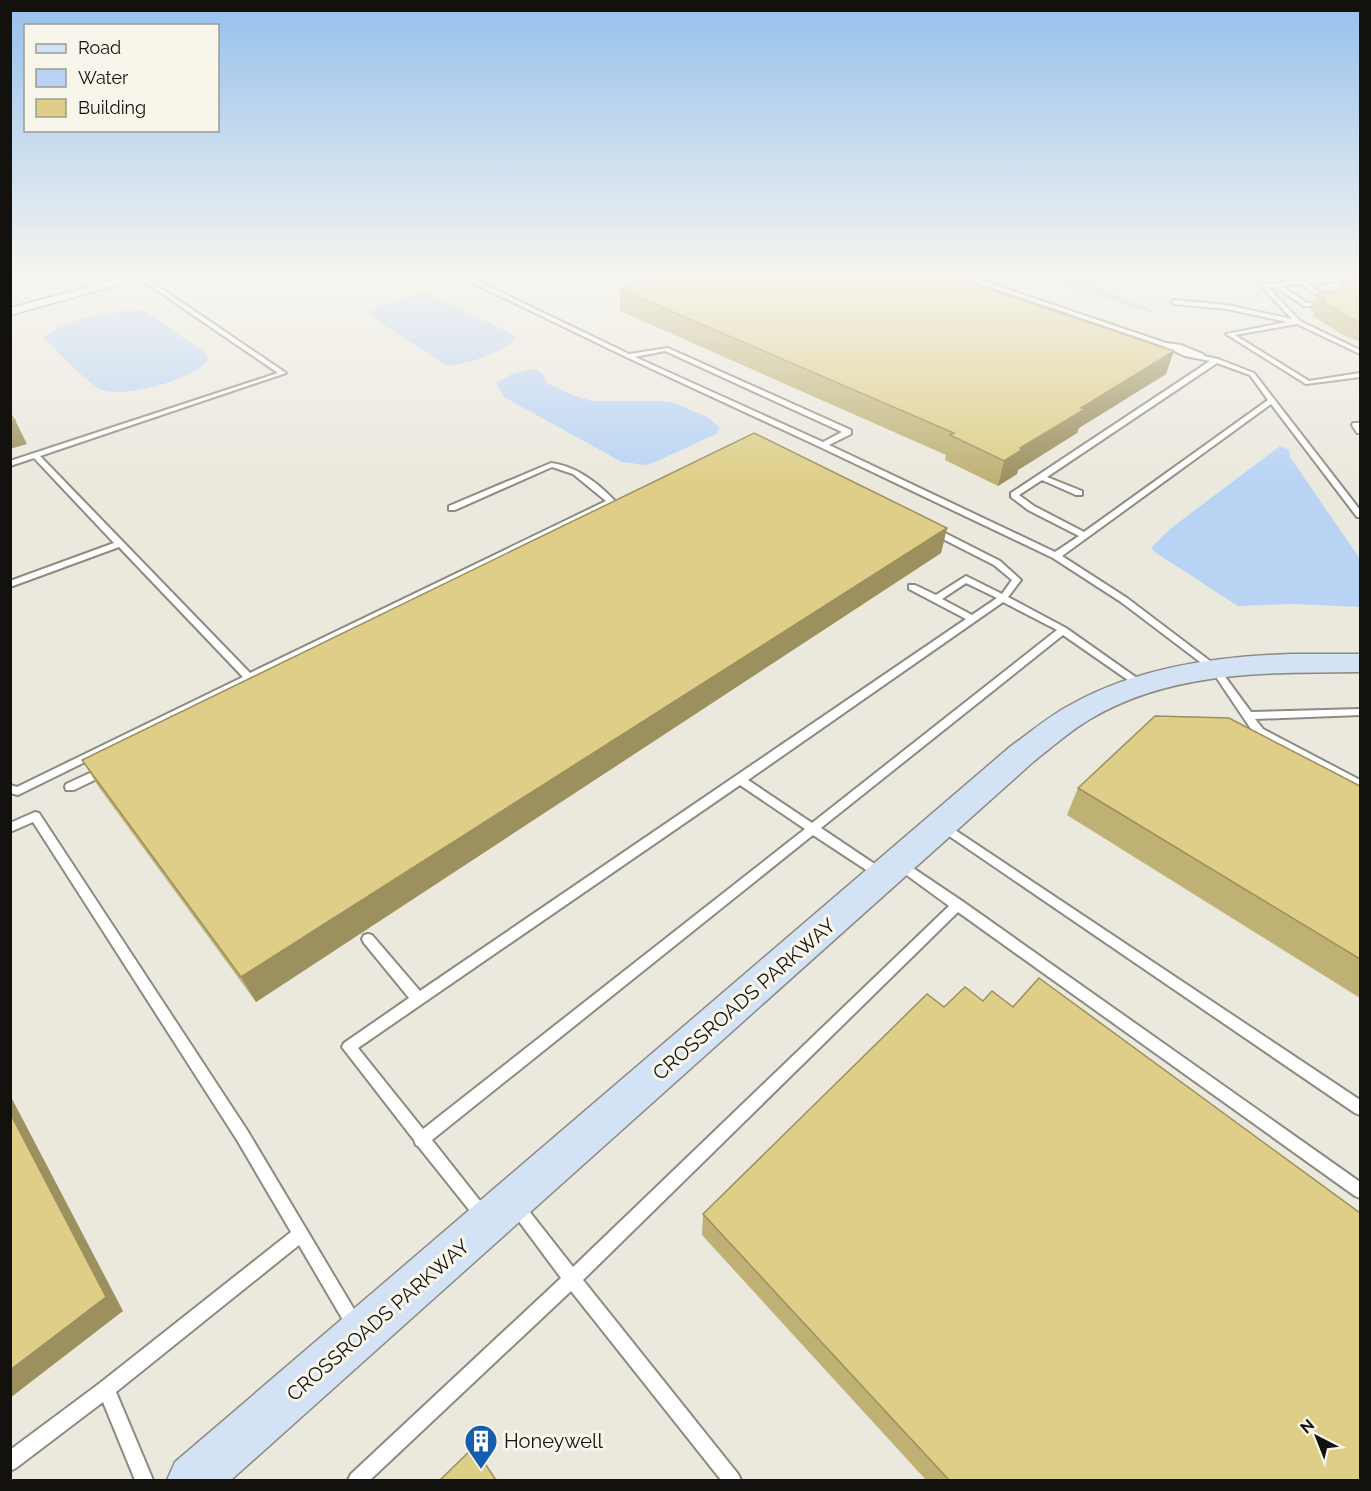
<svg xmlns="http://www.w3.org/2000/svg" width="1371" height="1491" font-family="Raleway,sans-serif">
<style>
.water{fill:#b9d3f5}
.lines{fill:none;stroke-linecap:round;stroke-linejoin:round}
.lane-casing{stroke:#8d8b81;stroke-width:4}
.street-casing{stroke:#8d8b81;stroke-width:3}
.secondary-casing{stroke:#8d8b81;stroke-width:3}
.lane{fill:#fff;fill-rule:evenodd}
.street{fill:#fff;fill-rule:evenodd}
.secondary{fill:#d3e2f5;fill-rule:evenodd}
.wall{fill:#bfb174}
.shaded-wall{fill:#9b905e}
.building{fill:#dece87;stroke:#9b905e;stroke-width:1.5}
.labels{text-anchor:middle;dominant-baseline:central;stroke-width:6;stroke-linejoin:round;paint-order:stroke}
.near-street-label{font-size:20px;fill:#12110d;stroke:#f8f6ea}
.near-poi-label{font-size:20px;fill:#12110d;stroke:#f8f6ea;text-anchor:start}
</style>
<rect width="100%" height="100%" fill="#ebe8dd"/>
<path class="water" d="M1028,274H1083L1114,294L1137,302L1161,316Z
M426,292L514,335L516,339C505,351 461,367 445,365L369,315L378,306Z
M143,310L204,352L209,359C197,379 125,398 102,390C91,386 54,348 43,338C70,317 110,311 143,310Z
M534,369L542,373L547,383L574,396L593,401H661L675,403L709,418L720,428L716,434L655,462L646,465L622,462L504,397L496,383L512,374Z
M1280,446L1289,450L1290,457L1360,559V607L1293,604L1238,606L1153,551L1152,547L1170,529Z"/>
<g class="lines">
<defs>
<path id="lane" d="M455,274H463L629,354L668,348L851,430V434L829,445L1055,552L1079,536L1028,510L1011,497V493L1210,361L1185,356L1163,346L952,274H962L1166,343L1181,345L1203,354L1204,356L1218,359L1254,373L1360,510V517H1357L1271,404L1062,556L1127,598L1218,667L1251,712L1360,709V715L1255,719L1263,729L1360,780V789L1255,735L1212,671L1121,602L1053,558L820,447L626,357ZM665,351L842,432L823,442L635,357ZM1217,363L1250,375L1268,400L1084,532L1034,506L1019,495L1042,480L1076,495H1082V491L1047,477Z
M1244,274H1251L1265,284L1360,275V279L1308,284L1334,302L1335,303L1332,305L1304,306L1276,287H1268L1300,321L1360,350V354L1297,324L1235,335L1309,381L1360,373V377L1306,384L1226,334L1287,322L1227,309L1174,304L1171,302L1174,300L1227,305L1292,319L1262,287ZM1301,284L1326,302L1307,303L1282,286Z
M139,276H143L286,373L40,456L250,673L606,501L573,474L552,467L455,510H449V506L551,463C576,466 598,483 615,501L18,795L10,793V785L17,787L243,677L119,547L10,587V581L114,543L34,458L10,466V461L278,373L139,278Z
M1353,423H1360V433H1357L1352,425Z
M931,529H937L1000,561L1021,580L1008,597L1066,628L1144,683L1146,685L1144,687H1138L1063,635L821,828L885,871L887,874L885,877L881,879L877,877L813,835L432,1140L488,1211L491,1216L488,1221L483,1224L478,1221L418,1146L416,1145L414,1140L342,1047L344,1043L409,998L364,943L362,939L364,935L368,934L372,935L420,991L966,619L909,589V585H915L936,595L966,576L1002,594L1012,580L994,565L931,533ZM966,583L997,598L972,615L942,599ZM1003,602L1057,630L812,823L748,780ZM740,785L805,829L423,1129L358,1048Z
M103,767L107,768L108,771L107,774L74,790H66L65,787L66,784Z
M35,812L39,813L247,1130L364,1326L362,1332L356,1334L350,1332L299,1245L116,1392L153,1480H135L103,1402L16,1468L10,1471V1450L100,1383L291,1232L237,1140L33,822L10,832V823Z
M943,822L1360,1100V1115L1355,1113L939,829L937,826L939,823Z
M901,860L962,901L1360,1182V1198L1355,1196L958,912L583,1280L738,1474L741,1480H721L571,1291L370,1480H348L351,1474L561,1278L512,1212L509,1207L512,1202L517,1199L522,1202L573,1267L949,906L897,868L895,865L897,862Z"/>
<path id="street" d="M137,274H156L10,315V308Z"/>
<path id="secondary" d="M1290,654H1360V672C1268,673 1174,670 1092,718C1071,730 1052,747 1033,762L231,1480H167L175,1462L1011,746C1031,732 1050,715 1072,704C1139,667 1215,657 1290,654Z"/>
</defs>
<use href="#lane" class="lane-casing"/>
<use href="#street" class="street-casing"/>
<use href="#secondary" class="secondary-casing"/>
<use href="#lane" class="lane"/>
<use href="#street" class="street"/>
<use href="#secondary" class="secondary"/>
</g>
<path class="wall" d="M1360,281V342L1341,334L1313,316L1314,313L1310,310L1317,294L1337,290L1340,283Z
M620,289L1166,374L1079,428L1077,433L1018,470L1017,474L998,486L945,460L946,455L620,311Z
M947,528L941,553L256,1002L98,786L82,760Z
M1360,786V998L1067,815L1078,788Z
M983,1001L1013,1007L1360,1480H926L702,1235L703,1214L944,1007Z"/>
<path class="shaded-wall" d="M1174,351L1166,374L1079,428L1077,433L1018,470L1017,474L998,486L1004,461L1020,448L1081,408Z
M15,420L27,444L10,449V422Z
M947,528L941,553L256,1002L241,977Z
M10,1095L123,1311L10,1398Z"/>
<path class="building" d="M662,274H943L1174,351L1081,408L1085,409L1020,448L1023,449L1004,461L950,435L954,433L620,289Z
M1360,281V322L1349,318L1320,300H1327L1317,294L1348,288L1340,283Z
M10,415L15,420L10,422Z
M754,433L947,528L241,977L82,760Z
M1155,716L1229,718L1360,786V959L1078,788Z
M1039,978L1360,1213V1480H949L703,1214L927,994L944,1007L965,987L983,1001L992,991L1013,1007Z
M10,1113L106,1297L10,1370Z
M474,1447L496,1480H440Z"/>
<linearGradient id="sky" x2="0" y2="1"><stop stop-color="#95c0ed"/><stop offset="0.57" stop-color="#f6f5f0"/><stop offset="1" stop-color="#f6f5f0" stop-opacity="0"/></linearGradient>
<rect width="1371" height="483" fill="url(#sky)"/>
<defs>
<symbol id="building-pin" viewBox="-11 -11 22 30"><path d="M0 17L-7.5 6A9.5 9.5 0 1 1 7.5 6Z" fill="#165dad" stroke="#f8f6ea"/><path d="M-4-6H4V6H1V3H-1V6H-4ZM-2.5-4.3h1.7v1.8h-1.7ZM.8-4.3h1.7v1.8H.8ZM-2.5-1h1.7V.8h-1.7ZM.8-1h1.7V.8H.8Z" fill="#fff"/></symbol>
</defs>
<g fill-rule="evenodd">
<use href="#building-pin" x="462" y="1422" width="38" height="52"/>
</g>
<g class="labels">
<g class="near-street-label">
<text transform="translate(744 999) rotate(-41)">CROSSROADS PARKWAY</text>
<text transform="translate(378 1320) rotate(-41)">CROSSROADS PARKWAY</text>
</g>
<g class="near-poi-label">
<text x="504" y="1441">Honeywell</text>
</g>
</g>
<rect width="1371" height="1491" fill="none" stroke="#12110d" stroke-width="24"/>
<rect x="24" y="24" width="195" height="108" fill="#f8f6ea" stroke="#9c9a92" stroke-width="1.5"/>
<rect x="36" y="44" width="30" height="9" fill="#d3e2f5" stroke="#9c9a92" stroke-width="1.5"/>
<text x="78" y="54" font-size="18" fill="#12110d">Road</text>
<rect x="36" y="69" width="30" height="18" fill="#b9d3f5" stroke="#9c9a92" stroke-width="1.5"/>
<text x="78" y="84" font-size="18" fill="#12110d">Water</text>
<rect x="36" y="99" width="30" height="18" fill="#dece87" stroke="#9c9a92" stroke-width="1.5"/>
<text x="78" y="114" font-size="18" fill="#12110d">Building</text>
<g transform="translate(1317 1437) rotate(318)" stroke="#f8f6ea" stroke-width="4.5" paint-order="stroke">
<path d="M0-4.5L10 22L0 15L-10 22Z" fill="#12110d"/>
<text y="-9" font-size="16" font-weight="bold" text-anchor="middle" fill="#12110d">N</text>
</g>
</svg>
